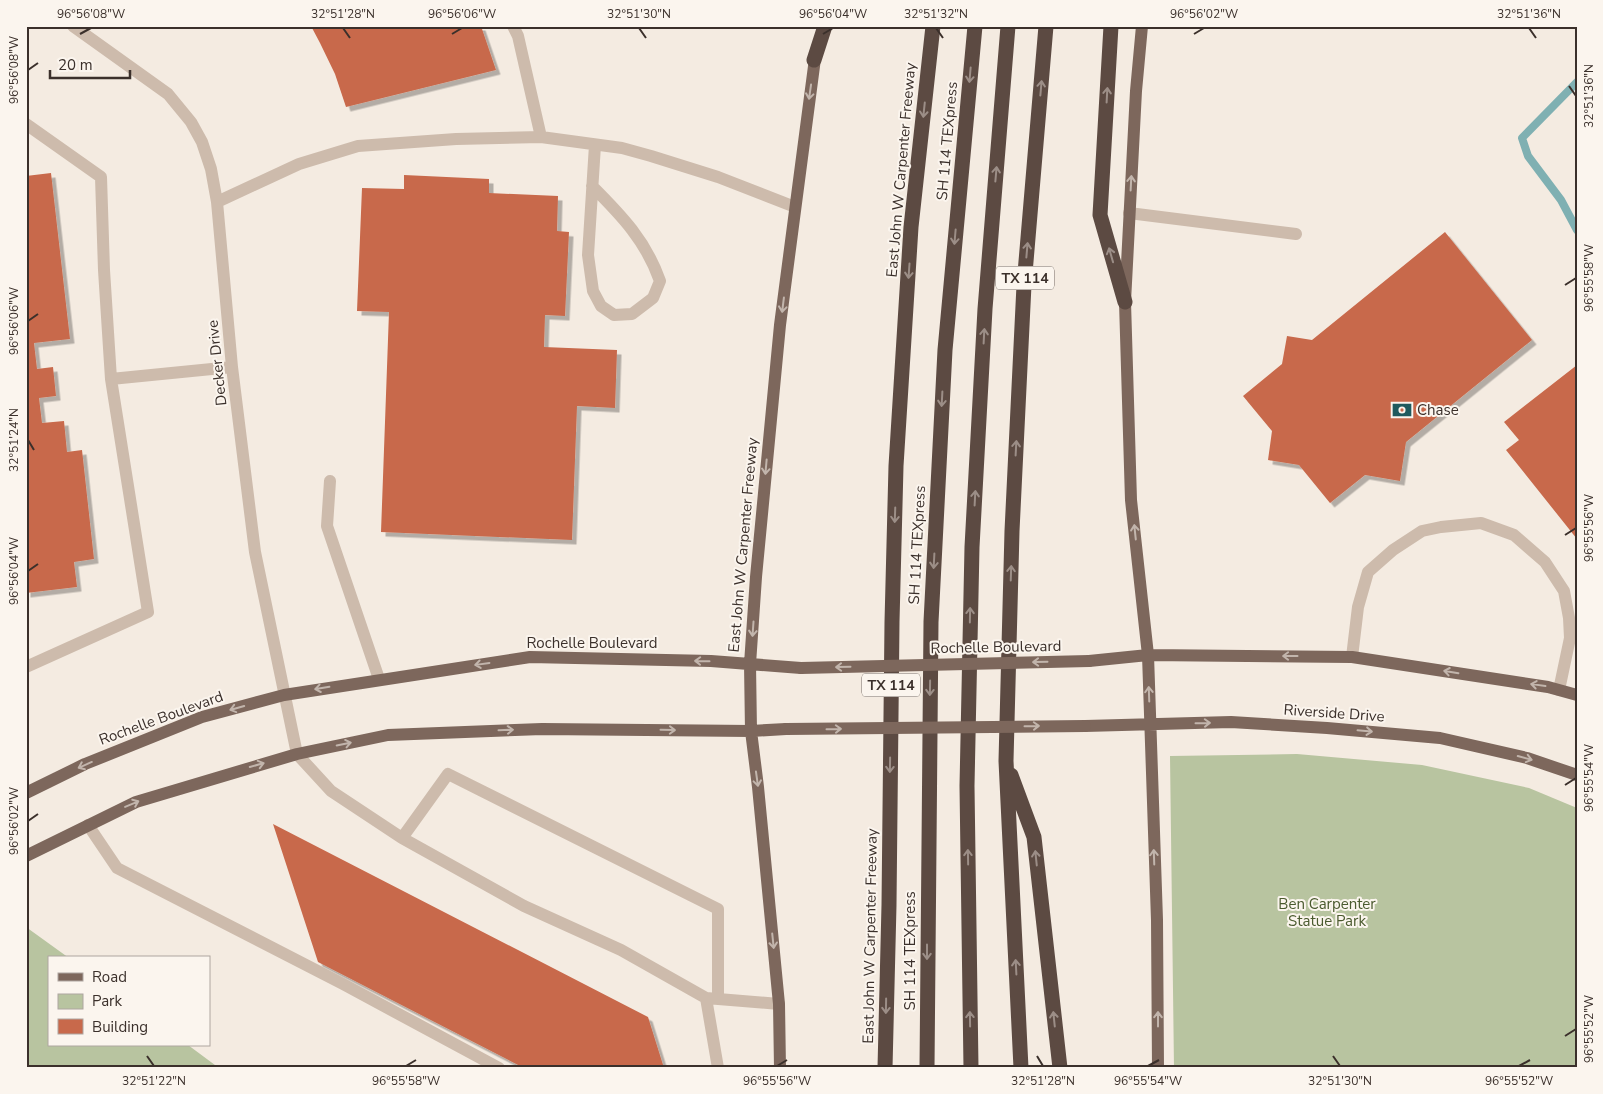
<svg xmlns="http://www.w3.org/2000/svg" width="1603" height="1094" font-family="'Nunito Sans',sans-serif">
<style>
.green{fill:#b8c4a0}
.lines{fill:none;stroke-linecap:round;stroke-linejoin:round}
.stream{stroke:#7fb0b2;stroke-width:8}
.building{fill:#c8694b;filter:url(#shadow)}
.minor{stroke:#cdbbac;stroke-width:12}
.major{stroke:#7d675c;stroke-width:12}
.highway{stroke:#5c4a42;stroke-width:15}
.major-bridge{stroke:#7d675c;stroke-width:12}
.oneway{stroke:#9c8e87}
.oneway2{stroke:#c2b5ac}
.ticks{fill:none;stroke:#3b302b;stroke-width:2}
.labels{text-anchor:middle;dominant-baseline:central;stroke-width:4;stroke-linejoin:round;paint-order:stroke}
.shield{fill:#fbf5ee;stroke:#756b66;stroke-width:1}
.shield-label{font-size:14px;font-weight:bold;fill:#3b302b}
.street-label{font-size:15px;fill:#3b302b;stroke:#fbf5ee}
.poi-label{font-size:15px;fill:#3b302b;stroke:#fbf5ee;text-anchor:start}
.park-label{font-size:15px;fill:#4a5a2e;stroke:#fbf5ee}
.neatline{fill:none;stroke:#3b302b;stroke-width:2}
.ticks-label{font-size:12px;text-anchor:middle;fill:#3b302b}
</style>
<defs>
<filter id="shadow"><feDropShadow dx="4.5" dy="4.5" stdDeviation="0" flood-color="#0004"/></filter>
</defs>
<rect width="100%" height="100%" fill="#f4ebe1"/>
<path class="green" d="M1297,754L1422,765L1529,788L1577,808V1068H1174L1170,756Z
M26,927L69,958H49V1045H188L219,1068H26Z"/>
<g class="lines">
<path class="stream" d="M1577,82L1522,138L1528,156L1561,200L1577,230"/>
</g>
<path class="building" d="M311,26H481L496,70L346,107L335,74L320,43Z
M51,173L70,339L34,343L37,369L53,367L56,396L39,398L42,423L64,421L67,452L82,450L94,559L74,562L77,587L26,593V176Z
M404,175L489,179V193L558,196L557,231L569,232L565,316L545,315L544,347L617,350L615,408L577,406L572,540L381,532L389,312L357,311L362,188L404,189Z
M1445,232L1532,340L1406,442L1400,481L1365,475L1330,503L1299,465L1268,460L1272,431L1243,396L1282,364L1287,336L1312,340Z
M1577,365V539L1506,450L1519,440L1504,422Z
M273,824L648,1017L664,1068H524L318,962Z"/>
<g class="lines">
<path class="minor" d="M73,26L168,94L191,122L202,142L211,169L217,202L232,367L255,552L297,754L331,791L402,838L524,906L621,950L706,998L779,1004
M513,26L518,36L541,137
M26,124L101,177L104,270L111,379L232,367
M592,186C622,216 646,241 660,281L653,298L632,314L614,315L601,306L593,291L588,255L595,145
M217,202L299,164L358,146L456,139L541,137L622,148L651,156L718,177L795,207
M1129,213L1296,234
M330,481L327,526L379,679
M1352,657L1358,607L1368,572L1393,550L1422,531L1441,527L1481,523L1514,535L1545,562L1564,591L1569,618L1570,638L1559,690
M26,667L148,612L111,379
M88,825L117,868L343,984L499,1068
M402,838L448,774L718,909V999
M706,998L718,1068"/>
<path class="major" d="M1142,26L1136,91L1125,302L1131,500L1148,655L1157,920L1158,1068
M1089,661L1148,655L1352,657L1548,687L1577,695
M1085,726L1231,722L1327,728L1440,738L1527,758L1577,775
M26,793L85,764L202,717L284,695L530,657L711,661L801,668
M26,856L136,802L297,754L388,735L542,729L751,731L786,729
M780,1068L779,1004L758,787L751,731L750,664L756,577L780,325L816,51"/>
<path class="highway" d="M1111,26L1100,215L1125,302
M814,60L825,26
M1011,775L1034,837L1060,1068
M885,1068L889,905L892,622L896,466L911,227L933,26
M927,1068L931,622L945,350L975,26
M971,1068L967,786L972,547L985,309L1008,26
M1021,1068L1006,761L1012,531L1024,285L1046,26"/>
<path class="major-bridge" d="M801,668L1089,661
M786,729L1085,726"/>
</g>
<defs><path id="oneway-shaft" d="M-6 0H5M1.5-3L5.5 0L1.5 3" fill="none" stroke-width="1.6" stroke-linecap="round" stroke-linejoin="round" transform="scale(1.25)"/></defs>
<g class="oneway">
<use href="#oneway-shaft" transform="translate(970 75) rotate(95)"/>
<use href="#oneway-shaft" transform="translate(1041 88) rotate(-85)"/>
<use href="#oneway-shaft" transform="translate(1107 95) rotate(-87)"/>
<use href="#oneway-shaft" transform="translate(924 110) rotate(96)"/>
<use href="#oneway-shaft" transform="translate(996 174) rotate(-85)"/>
<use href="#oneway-shaft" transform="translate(955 237) rotate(95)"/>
<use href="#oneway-shaft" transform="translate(1027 250) rotate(-85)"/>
<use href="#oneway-shaft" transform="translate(1111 255) rotate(-106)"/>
<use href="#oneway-shaft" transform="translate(909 271) rotate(94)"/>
<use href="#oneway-shaft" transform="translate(984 336) rotate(-87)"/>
<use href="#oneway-shaft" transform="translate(942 399) rotate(93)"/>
<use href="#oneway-shaft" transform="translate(1016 448) rotate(-87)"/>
<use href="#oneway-shaft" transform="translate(975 498) rotate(-87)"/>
<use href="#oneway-shaft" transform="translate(895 515) rotate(92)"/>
<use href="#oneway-shaft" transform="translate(934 561) rotate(93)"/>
<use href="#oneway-shaft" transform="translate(1011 573) rotate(-88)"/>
<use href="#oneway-shaft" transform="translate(970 615) rotate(-89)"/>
<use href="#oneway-shaft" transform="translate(930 688) rotate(91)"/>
<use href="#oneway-shaft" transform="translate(890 765) rotate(91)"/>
<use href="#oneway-shaft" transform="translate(968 857) rotate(-91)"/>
<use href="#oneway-shaft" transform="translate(1036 858) rotate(-96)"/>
<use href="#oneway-shaft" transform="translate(927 952) rotate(90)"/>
<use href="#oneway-shaft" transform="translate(1016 967) rotate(-93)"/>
<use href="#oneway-shaft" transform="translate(886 1006) rotate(91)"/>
<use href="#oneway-shaft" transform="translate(970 1019) rotate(-91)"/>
<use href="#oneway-shaft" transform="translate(1054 1019) rotate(-96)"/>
</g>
<g class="oneway2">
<use href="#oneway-shaft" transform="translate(810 92) rotate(98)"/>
<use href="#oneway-shaft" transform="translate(1131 183) rotate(-87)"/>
<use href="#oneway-shaft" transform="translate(783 305) rotate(97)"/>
<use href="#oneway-shaft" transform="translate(766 467) rotate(95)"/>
<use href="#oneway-shaft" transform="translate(1135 532) rotate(-96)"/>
<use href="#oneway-shaft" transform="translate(753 629) rotate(94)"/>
<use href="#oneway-shaft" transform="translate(1290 656) rotate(-180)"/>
<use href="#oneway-shaft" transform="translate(702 661) rotate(-179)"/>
<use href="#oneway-shaft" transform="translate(1040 662) rotate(179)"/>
<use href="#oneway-shaft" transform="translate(482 664) rotate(172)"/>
<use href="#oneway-shaft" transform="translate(843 667) rotate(179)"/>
<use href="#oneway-shaft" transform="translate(1451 672) rotate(-171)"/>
<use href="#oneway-shaft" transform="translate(1538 685) rotate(-172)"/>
<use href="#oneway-shaft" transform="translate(322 688) rotate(171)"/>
<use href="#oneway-shaft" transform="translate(1149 694) rotate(-92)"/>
<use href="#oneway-shaft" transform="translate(237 708) rotate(164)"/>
<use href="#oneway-shaft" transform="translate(1203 723) rotate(-1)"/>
<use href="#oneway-shaft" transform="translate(1032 726) rotate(-1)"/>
<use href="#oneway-shaft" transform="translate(834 729) rotate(-1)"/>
<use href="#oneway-shaft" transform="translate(506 730) rotate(-2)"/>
<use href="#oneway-shaft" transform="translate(668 730) rotate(1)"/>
<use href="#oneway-shaft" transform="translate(1365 731) rotate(5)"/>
<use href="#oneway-shaft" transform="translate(344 744) rotate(-11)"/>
<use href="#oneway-shaft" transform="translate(1525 758) rotate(15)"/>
<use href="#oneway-shaft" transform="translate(85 765) rotate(156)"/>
<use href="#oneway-shaft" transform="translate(257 765) rotate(-16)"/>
<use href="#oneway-shaft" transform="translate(757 779) rotate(82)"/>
<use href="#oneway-shaft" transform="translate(132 804) rotate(-23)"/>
<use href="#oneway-shaft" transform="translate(1154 857) rotate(-92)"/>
<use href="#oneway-shaft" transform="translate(773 941) rotate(84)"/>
<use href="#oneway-shaft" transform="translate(1158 1019) rotate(-90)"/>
</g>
<path class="ticks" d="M343,28L350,38M639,28L646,38M936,28L943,38M1529,28L1536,38M80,34L91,28M452,34L462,28M823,34L833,28M1194,34L1204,28M28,70L38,63M1569,86L1576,96M1565,285L1576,278M28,321L38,314M28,440L34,450M1565,535L1576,528M28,571L38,564M1565,785L1576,778M28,821L38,814M1565,1036L1576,1029M147,1056L154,1066M1037,1056L1043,1066M1333,1056L1340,1066M406,1066L416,1060M777,1066L787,1060M1148,1066L1159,1060M1519,1066L1530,1060"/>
<defs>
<symbol id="bank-bare" viewBox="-9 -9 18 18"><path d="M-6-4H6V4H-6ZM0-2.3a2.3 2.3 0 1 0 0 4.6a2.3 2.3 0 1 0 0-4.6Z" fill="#1f5a5e" stroke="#fbf5ee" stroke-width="2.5" paint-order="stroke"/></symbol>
</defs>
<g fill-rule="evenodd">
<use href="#bank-bare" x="1388" y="396" width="28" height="28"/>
</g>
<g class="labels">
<g class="shield">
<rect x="996" y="266.5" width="58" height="23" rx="4"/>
<rect x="862" y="673.5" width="58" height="23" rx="4"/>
</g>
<g class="shield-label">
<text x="1025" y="278">TX 114</text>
<text x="891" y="685">TX 114</text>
</g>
<g class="street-label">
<text transform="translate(947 141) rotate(-85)">SH 114 TEXpress</text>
<text transform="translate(901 170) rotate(-85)">East John W Carpenter Freeway</text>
<text transform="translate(217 363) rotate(-96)">Decker Drive</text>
<text transform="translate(743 545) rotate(-85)">East John W Carpenter Freeway</text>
<text transform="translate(917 545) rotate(-87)">SH 114 TEXpress</text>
<text x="592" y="643">Rochelle Boulevard</text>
<text transform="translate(996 647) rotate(-1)">Rochelle Boulevard</text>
<text transform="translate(1334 713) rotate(4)">Riverside Drive</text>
<text transform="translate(161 718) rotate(-20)">Rochelle Boulevard</text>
<text transform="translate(870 936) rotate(-89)">East John W Carpenter Freeway</text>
<text transform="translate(910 951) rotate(-90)">SH 114 TEXpress</text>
</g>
<g class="poi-label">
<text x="1417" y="410">Chase</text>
</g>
<g class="park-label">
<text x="1327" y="904">Ben Carpenter<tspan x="1327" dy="17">Statue Park</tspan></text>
</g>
</g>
<rect width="1603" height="1094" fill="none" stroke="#fbf5ee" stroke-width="55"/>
<rect x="48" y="956" width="162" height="90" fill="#fbf5ee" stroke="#aea6a0"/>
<rect x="58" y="973" width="25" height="8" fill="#7d675c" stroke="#aea6a0"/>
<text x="92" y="982" font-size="15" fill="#3b302b">Road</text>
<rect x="58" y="994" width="25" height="15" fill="#b8c4a0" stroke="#aea6a0"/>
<text x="92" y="1006" font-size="15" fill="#3b302b">Park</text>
<rect x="58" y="1019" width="25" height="15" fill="#c8694b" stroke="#aea6a0"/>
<text x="92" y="1032" font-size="15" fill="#3b302b">Building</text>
<path d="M50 70v8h80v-8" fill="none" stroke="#3b302b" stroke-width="2.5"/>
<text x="58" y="70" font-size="15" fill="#3b302b" stroke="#fbf5ee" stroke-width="4" paint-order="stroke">20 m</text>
<rect x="28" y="28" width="1548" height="1038" class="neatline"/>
<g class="ticks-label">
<text x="91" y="18">96°56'08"W</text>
<text x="343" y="18">32°51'28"N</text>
<text x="462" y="18">96°56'06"W</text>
<text x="639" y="18">32°51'30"N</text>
<text x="833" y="18">96°56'04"W</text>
<text x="936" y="18">32°51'32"N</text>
<text x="1204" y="18">96°56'02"W</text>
<text x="1529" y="18">32°51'36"N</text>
<text transform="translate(14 70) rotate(-90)" y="4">96°56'08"W</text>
<text transform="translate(1589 96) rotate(-90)" y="4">32°51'36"N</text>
<text transform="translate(1589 278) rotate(-90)" y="4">96°55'58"W</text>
<text transform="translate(14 321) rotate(-90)" y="4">96°56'06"W</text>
<text transform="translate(14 440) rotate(-90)" y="4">32°51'24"N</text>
<text transform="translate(1589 528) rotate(-90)" y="4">96°55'56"W</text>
<text transform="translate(14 571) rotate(-90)" y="4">96°56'04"W</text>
<text transform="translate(1589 778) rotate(-90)" y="4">96°55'54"W</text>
<text transform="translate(14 821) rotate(-90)" y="4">96°56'02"W</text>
<text transform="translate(1589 1029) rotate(-90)" y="4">96°55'52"W</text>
<text x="154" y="1085">32°51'22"N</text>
<text x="406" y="1085">96°55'58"W</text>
<text x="777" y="1085">96°55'56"W</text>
<text x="1043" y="1085">32°51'28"N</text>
<text x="1148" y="1085">96°55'54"W</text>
<text x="1340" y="1085">32°51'30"N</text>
<text x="1519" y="1085">96°55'52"W</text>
</g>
</svg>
